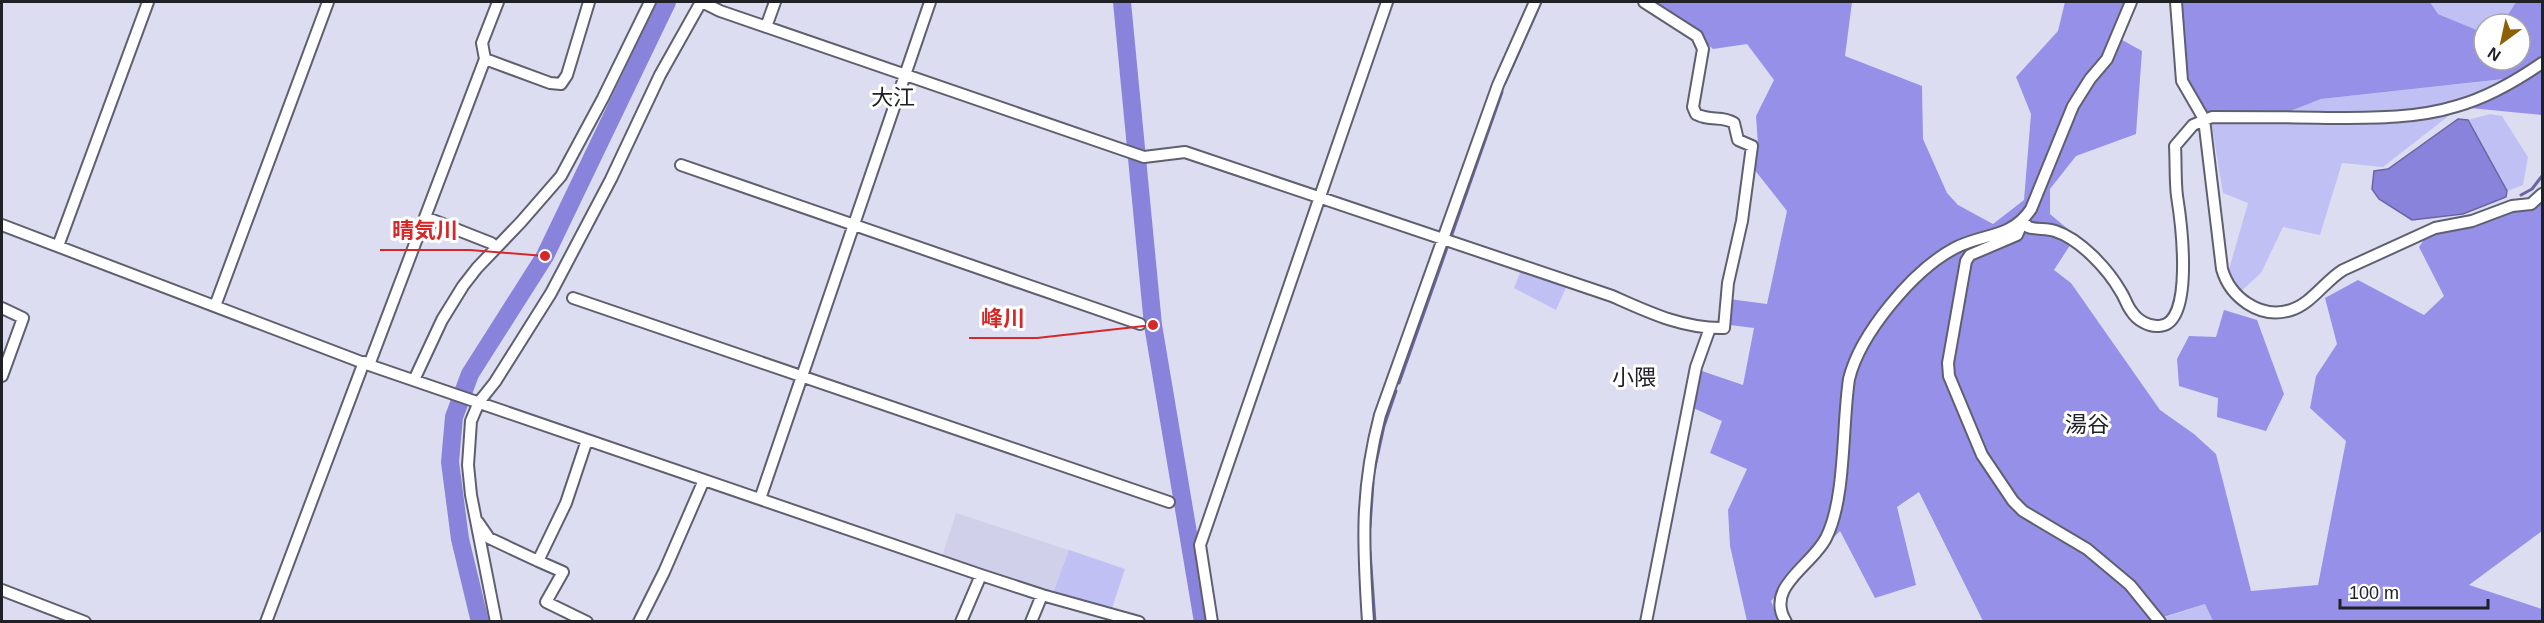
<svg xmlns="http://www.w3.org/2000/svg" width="2544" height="623" font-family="Arial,'Noto Sans JP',sans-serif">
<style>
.built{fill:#d0d0eb}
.green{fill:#c1c0f5}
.forest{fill:#9690e9}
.water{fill:#8a83db;stroke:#6a65a5;stroke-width:1.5}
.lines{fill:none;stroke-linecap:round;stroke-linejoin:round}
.stream{stroke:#6a65a5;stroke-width:3}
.river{stroke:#8a83db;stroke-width:18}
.street-casing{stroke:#5f5f70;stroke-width:14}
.street{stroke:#fff;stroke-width:10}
.labels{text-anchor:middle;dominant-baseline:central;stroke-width:6;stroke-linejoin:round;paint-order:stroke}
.neighbourhood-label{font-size:22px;fill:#202027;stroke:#fff}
.leader{fill:none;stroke:#d62828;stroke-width:2}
.callout-dot{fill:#d62828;stroke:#fff;stroke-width:2}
.callout-label{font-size:22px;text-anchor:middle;font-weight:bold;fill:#d62828;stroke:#fff;stroke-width:6;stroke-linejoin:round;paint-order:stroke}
</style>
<rect width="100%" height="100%" fill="#ddddf1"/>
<path class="built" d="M956,513L1069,550L1053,593L942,556Z"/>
<path class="green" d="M2430,2H2516L2502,24H2484V33L2438,14Z
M2506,79L2460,107L2383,167L2342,163L2320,235L2283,227L2261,273L2240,292L2227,276L2248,203L2223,193L2211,121L2262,122L2321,99Z
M2490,114L2502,116L2528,157L2523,185L2507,191L2468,120Z
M1523,265L1570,279L1556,310L1514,288Z
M1069,550L1125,569L1112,608L1053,593Z
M2205,604L2213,621L2151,622Z"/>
<path class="forest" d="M1651,2H1852L1845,56L1922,86L1923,139L1947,193L1958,205L1993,224L2024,200L2031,114L2016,77L2058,31L2065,2H2128L2115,36L2142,51L2136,134L2076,156L2050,189V214L2076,236L2054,270L2071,283L2160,410L2194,434L2216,454L2251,591L2318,585L2346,441L2310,408L2316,376L2337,344L2325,298L2358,280L2424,315L2444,296L2419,247L2434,225L2526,207L2542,185V531L2469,585L2542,609V621H2213L2205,604L2151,621H1983L1919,492L1897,507L1916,585L1875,598L1840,531L1771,601L1779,621H1747L1730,546L1728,510L1747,469L1710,453L1722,421L1691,407L1699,370L1743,385L1754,328L1730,325L1729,299L1767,304L1787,211L1754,169L1758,145L1756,116L1774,80L1747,44L1713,49L1681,21Z
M2181,2H2430L2438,14L2484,33V60H2520V24H2502L2516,2H2542V115L2460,107L2504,79L2321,99L2262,122L2211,121L2188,82Z
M2224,310L2257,320L2284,394L2266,431L2217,417L2218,398L2179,386L2177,359L2189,336L2216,337Z"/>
<path class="water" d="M2458,119L2468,120L2507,191L2506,197L2463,214L2412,220L2379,199L2372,189L2374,171L2388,169Z"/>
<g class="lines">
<path class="stream" d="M1505,83L1541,2
M2521,195L2532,189L2542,176
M1451,237L1502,92
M1399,383L1448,245
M1373,476L1384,426L1396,391
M1370,527L1373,482
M1370,552L1375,622"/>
<path class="river" d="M1122,2L1153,325L1203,622
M480,622L460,539L450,462L454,417L470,374L545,256L667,2"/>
<defs>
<path id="street" d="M702,2L720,11L1144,157L1185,152L1612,296C1648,312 1683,329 1724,328L1728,283L1742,221L1752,146L1738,140L1734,123C1721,115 1711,122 1696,114L1693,107L1703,49L1697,36L1644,2
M2176,2L2182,81L2204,119L2222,269C2230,297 2260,320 2291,310C2311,304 2325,281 2343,270L2435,228L2472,221L2512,206L2531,204L2542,194
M766,27L775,2
M485,59L550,83L561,84L567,75L589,2
M681,165L1140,324
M425,217L491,243L496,247
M2,225L369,365L981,575L1042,595L1139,622
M58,246L148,2
M573,298L1169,502
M215,306L328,2
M2,308L23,318L2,376
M369,365L485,59L482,43L498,2
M414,380L442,320L463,286L477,268L521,222L561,176L603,98L650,2
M587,440L566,503L538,561L563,572L546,602L587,622
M760,499L930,2
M478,522L489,538L538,561
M2,590L85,622
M266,622L364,362
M496,622L471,495L468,465L471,421L479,402L495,382L551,293L611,179L660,75L701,2
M639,622L664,572L704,480
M961,622L981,575
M1031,622L1042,595
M1212,622L1200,545L1387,2
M1368,622C1363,545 1360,491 1380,415L1498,85L1535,2
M1646,622L1696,367L1710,328
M1786,622C1764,587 1812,566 1826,538C1846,499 1842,425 1849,379C1860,334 1913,270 1955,248C1983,233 2011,239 2031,209L2073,106L2090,79L2107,59L2131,2
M2160,622L2130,585L2087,549L2023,511L2013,501L1982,455L1949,376L1948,363L1966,261L1970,255L2017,235L2023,221L2028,227C2037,230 2046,228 2055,231C2080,239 2108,269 2121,292C2125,298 2127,306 2132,312C2137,320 2149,327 2159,326C2195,325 2181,221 2177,196C2175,180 2176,163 2175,146L2193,125L2212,117C2250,117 2288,117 2326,118C2370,118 2415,119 2457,106C2489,97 2516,81 2542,63"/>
</defs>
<use href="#street" class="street-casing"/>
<use href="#street" class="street"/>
</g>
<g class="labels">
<g class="neighbourhood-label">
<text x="893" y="97">大江</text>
<text x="1634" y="377">小隈</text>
<text x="2087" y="424">湯谷</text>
</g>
</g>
<path class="leader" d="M545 256L470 250H380M1153 325L1037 338H969"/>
<g class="callout-dot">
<circle cx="545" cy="256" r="6"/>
<circle cx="1153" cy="325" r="6"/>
</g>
<g class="callout-label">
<text x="425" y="238">晴気川</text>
<text x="1003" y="326">峰川</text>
</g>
<rect width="2544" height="623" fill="none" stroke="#202027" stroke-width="6"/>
<g transform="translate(2502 42) rotate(213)"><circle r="28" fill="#ffffff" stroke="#a6a6a9" stroke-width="1.5"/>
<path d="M0-4.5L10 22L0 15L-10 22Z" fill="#8d6006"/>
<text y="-9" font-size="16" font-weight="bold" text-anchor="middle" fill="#202027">N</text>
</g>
<path d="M2340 599v9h148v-9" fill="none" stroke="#202027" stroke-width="3"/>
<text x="2349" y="599" font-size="18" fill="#202027" stroke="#ffffff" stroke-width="4.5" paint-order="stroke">100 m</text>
</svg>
